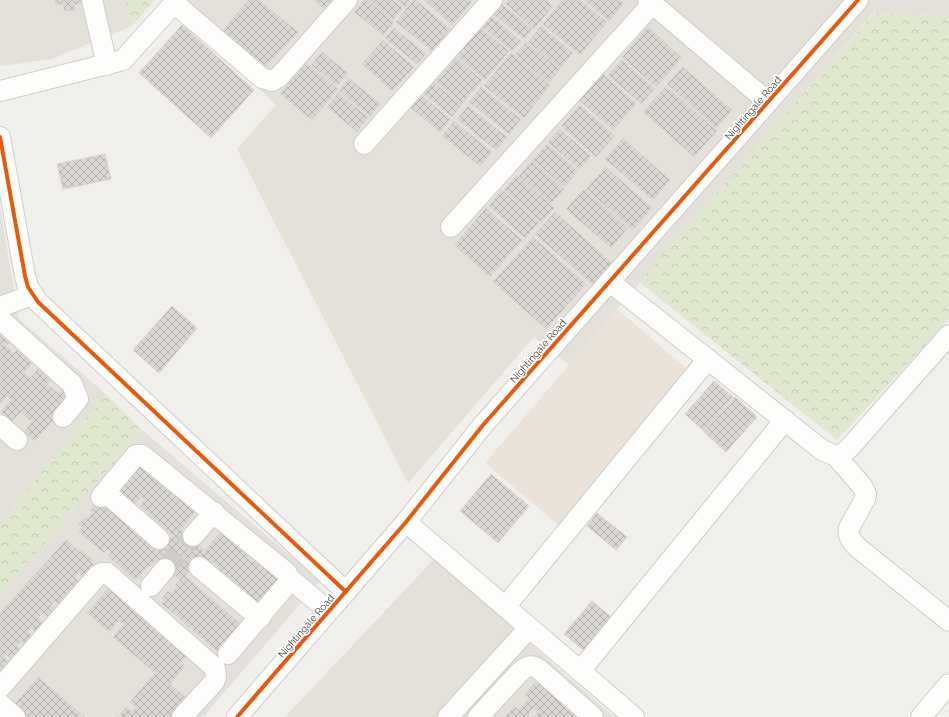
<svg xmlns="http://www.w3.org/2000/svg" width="949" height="717" font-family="Raleway,sans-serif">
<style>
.residential{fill:#e4e0da}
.commercial{fill:#ebe3d9}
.education{fill:#e6e1d8}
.park{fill:url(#park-crowns)}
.building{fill:url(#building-cross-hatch);stroke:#d9d6d2}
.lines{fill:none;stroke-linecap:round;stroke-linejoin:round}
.street-tunnel{stroke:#cfccc8;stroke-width:20;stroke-dasharray:20 10;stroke-linecap:butt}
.street-casing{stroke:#cfccc9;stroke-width:22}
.street{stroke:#fdfdfc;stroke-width:20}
.cycleway-casing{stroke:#fff;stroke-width:6}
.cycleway{stroke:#e8590c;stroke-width:4}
.labels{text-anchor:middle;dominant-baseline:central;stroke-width:3.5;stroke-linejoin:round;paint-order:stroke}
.street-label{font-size:10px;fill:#464039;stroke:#fff}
</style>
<defs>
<pattern id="park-crowns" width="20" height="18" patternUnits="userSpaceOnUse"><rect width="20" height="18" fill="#e0e8cf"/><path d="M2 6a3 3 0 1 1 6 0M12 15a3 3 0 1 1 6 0" fill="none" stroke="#c2c8b2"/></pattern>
<pattern id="building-cross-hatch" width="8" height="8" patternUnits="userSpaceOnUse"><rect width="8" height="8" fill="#d9d6d3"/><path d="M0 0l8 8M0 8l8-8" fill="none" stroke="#b2afac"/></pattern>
</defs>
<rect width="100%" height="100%" fill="#f1efec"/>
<path class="residential" d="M0,0H125L132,26L52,59L0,66Z
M168,0H949V15L873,13L569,365L534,337L276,105Z
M0,207L19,319L106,394L0,524Z
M142,430L320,581L203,717H0V595Z
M437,556L522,637L614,717H285Z"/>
<path class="commercial" d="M617,309L692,373L561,527L485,463Z"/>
<path class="education" d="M276,105L534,337L408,483L237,149Z"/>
<path class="park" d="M125,0H155L132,26Z
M874,13L949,15V319L837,440L639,282Z
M106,394L142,430L0,595V524Z"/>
<path class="building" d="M55,0H82V3L74,5L75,10L64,11L63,4L55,5Z
M248,0H259L298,32L266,66L220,34Z
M314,0H332L325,9Z
M364,0H367L394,22L383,35L354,12Z
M369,0H393L403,8L393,20Z
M396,0H411L405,7Z
M413,0H416L450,29L432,51L396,22Z
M424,0H470L472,2L452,25Z
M509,0H546L553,6L534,29L506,4Z
M562,0H580L607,22L580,55L543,24Z
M584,0H620L624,3L609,21Z
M502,4L532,29L524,39L493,14Z
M490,15L521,41L512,51L481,26Z
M182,25L254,90L211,138L139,73Z
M478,26L509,51L485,80L455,55Z
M541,26L573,53L560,68L528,42Z
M648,27L682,58L656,87L622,57Z
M394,28L426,54L417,64L385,38Z
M383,40L414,67L392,91L362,64Z
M526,42L560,69L549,83L515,55Z
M322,52L348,73L337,86L311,65Z
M511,53L550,85L524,118L484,86Z
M456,58L482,80L462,104L436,82Z
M622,60L655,89L641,104L608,75Z
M306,63L338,89L312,120L280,94Z
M683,67L732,110L716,128L667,84Z
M603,74L636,104L613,130L579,100Z
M349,78L380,104L370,116L339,91Z
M433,82L462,105L452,117L424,94Z
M666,86L717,131L694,157L643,112Z
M481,87L521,119L509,134L469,102Z
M338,93L368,117L357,132L327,107Z
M421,95L450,119L440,132L411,108Z
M580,105L615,136L596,157L561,126Z
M468,106L507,137L496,150L457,119Z
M454,121L492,152L480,166L442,136Z
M560,129L591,156L579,169L548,142Z
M623,138L670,180L653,200L605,159Z
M547,144L578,171L564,187L533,160Z
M105,154L111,179L63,189L57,164Z
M532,161L564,189L551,204L519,176Z
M606,167L652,208L633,230L586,189Z
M517,175L554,208L541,222L504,190Z
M584,189L628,228L611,248L566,209Z
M502,190L539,222L525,238L489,206Z
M486,208L522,240L490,277L454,245Z
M555,212L612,263L593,285L535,234Z
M533,237L586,284L546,329L493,282Z
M172,306L197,328L159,373L133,350Z
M0,335L9,343L5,346L14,353L17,350L32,363L24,373L30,378L38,369L51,380L47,384L59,394L62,390L72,398L35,441L24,432L32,422L21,412L12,421L1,412L11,400L7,396L0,404Z
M714,381L733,397L704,431L685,414Z
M735,397L757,417L726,452L704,432Z
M139,462L196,510L181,530L205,551L222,530L251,553L247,558L252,562L256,558L283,579L258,607L253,602L255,600L249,594L247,597L235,587L238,584L229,576L227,578L217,569L219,567L213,562L211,564L202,556L185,576L244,627L220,653L192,630L194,628L191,625L189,628L181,620V619L162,604L164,600L162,598L168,591L171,594L177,587L175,585L180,580L157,559L150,567L148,565L140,575L142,577L140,579L138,577L135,580L108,556L111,552L107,549L104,553L78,531L82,527L78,524L85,517L87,519L93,513L90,511L99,500L158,552L173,535L140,506L145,500L141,497L135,504L116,488Z
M491,474L529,506L498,543L460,511Z
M597,513L627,537L616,550L587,526Z
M66,540L80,552L81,550L93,560L91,562L98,569L87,581L78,573L74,577L83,585L73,595L69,591L65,595L69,599L61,607L55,601L51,605L57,611L50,619L42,613L38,618L45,626L38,635L31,628L27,631L33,637L26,647L22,641L17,646L21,650L15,660L5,654L3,657L11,664L1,672L0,671V613Z
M113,583L190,652L181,662L185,666L170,684L191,702L178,717H118L126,707L132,712L136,707L130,702L155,673L113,637L124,625L119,621L109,632L87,613Z
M592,601L616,621L588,654L564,634Z
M38,677L85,717H29L24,713L23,715L13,706Z
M538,679L581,717H534L538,712L533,708L528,714L531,717H505L514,706L519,710L529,698L525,694Z"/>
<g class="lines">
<path class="street-tunnel" d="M165,569L193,536"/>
<defs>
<path id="street" d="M92,0L107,65
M648,0L768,102
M174,3L262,78L272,81L279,77L347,0
M0,91L123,60L177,0
M0,137L25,276L28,287L38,302L346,592
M364,144L492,0
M451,227L652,4
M610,282L822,450L836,456L842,455L852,445L949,335
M0,307L32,295
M0,319L72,384L78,399L63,417
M0,425L17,440
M836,456L862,486L866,494L865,499L849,528C847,536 852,541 857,547L949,621
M105,492L159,539
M101,497L136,455H142L287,573L289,578L288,583L228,654
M406,522L634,717
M193,536L214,512
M199,567L260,618
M289,578L329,611
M151,586L165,569
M505,607L708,359
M580,671L785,420
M0,688L98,575L102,573H107L215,668L216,677L214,682L182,717
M0,704L15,717
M237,717L406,522L483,425L858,0
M448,717L529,628
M478,717L520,672C528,665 533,664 541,671L593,717
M921,717L949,684"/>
</defs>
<use href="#street" class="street-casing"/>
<use href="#street" class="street"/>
<defs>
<path id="cycleway" d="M0,137L25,276L28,287L38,302L346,592
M237,717L406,522L483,425L858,0"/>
</defs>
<use href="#cycleway" class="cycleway-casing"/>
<use href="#cycleway" class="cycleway"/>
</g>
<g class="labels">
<g class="street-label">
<text transform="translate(753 108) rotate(-49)">Nightingale Road</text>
<text transform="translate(538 351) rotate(-49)">Nightingale Road</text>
<text transform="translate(306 626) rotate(-49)">Nightingale Road</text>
</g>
</g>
</svg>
